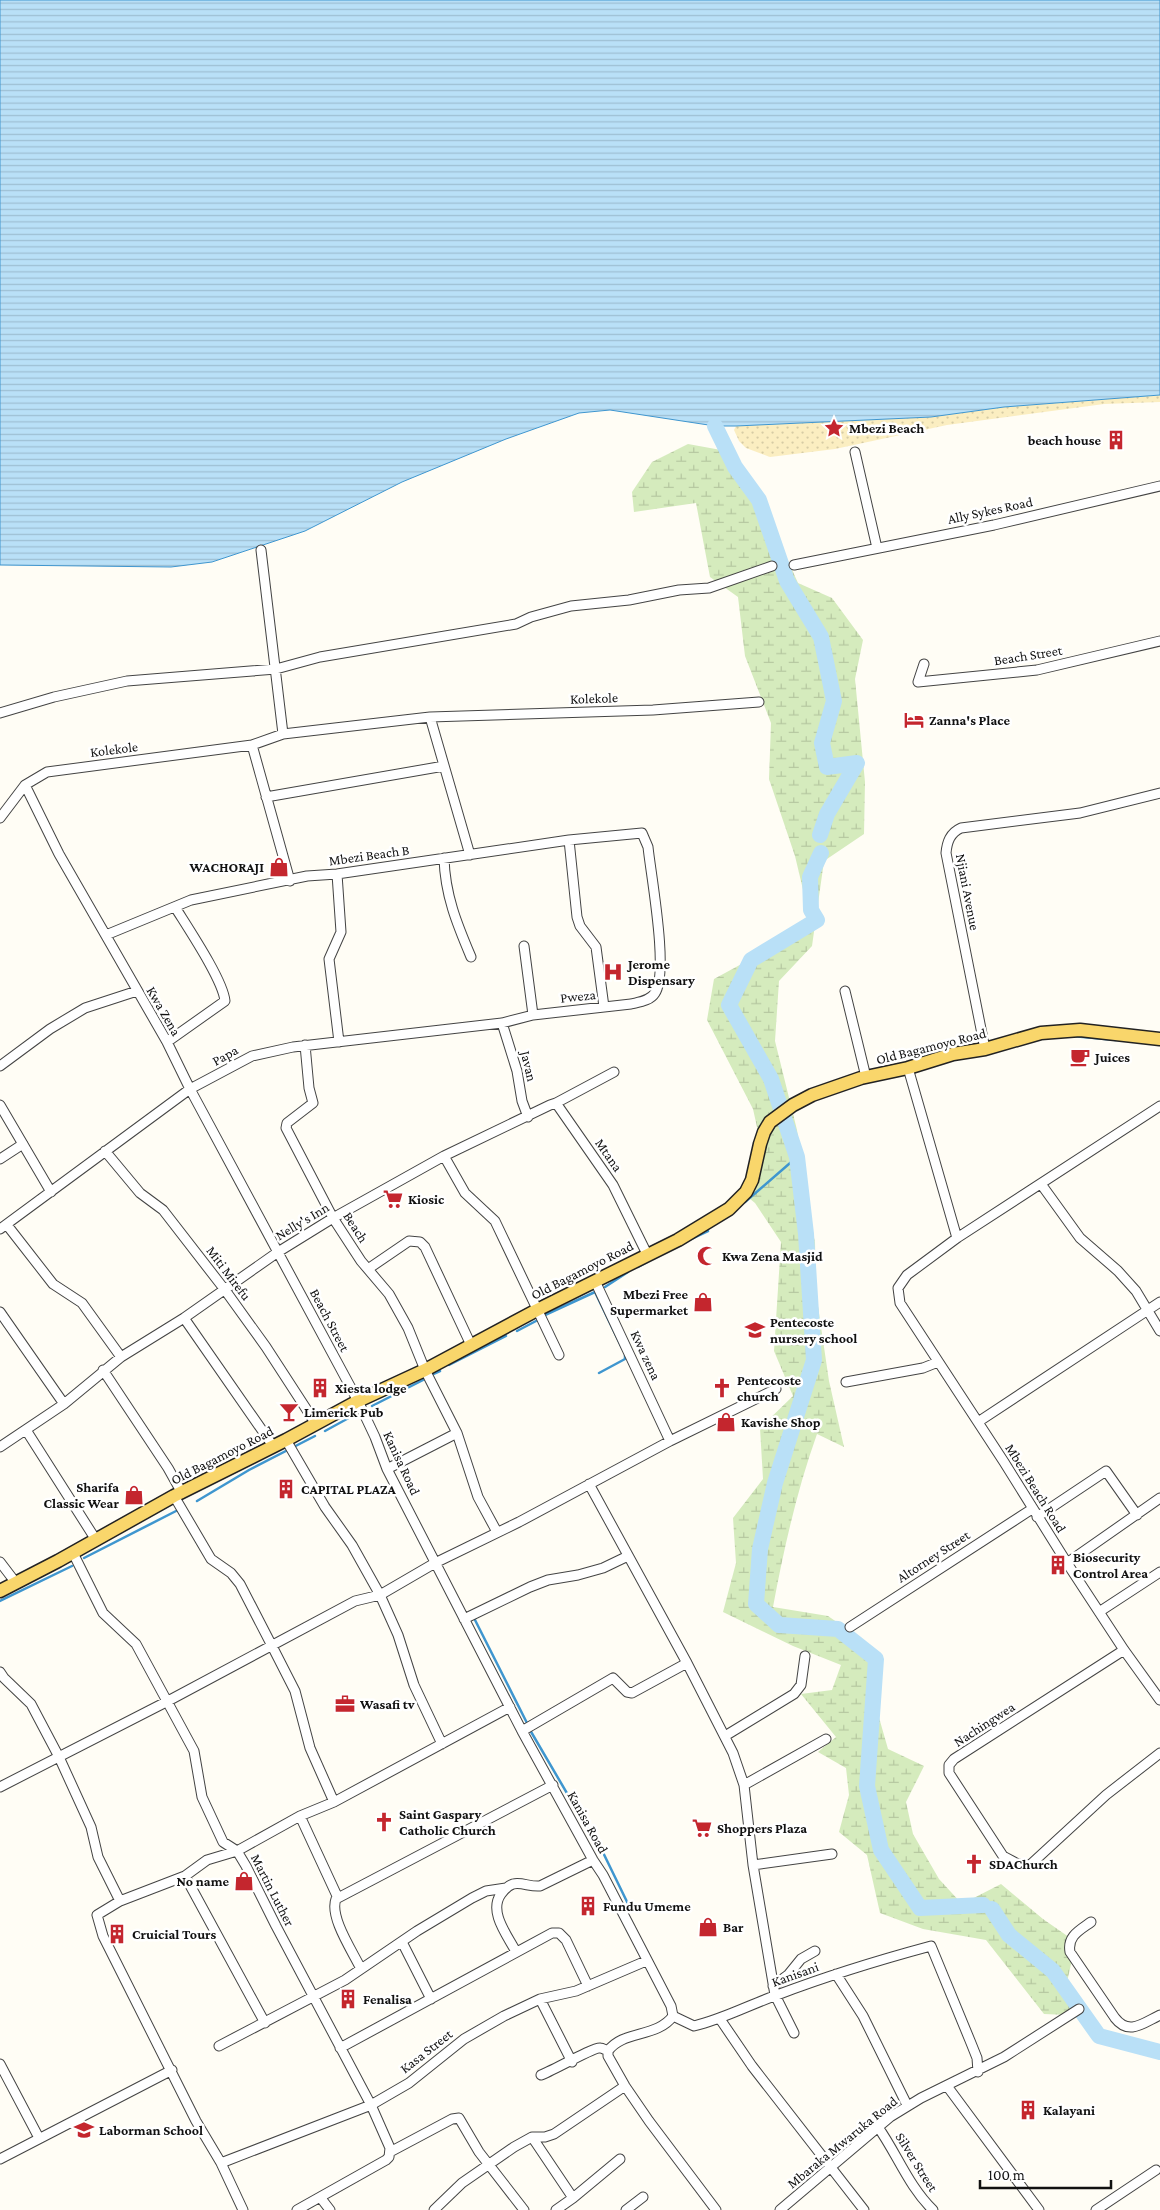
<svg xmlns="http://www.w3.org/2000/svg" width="1160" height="2210" font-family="'Crimson Pro',serif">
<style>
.wetland{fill:url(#wetland-marsh)}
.sand{fill:url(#sand-dots)}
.water{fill:url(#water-rules);stroke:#3f96cf}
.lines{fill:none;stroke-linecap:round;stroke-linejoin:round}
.stream{stroke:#3f96cf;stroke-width:2.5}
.river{stroke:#b9e0f7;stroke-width:16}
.street-casing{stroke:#444;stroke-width:11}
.primary-casing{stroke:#222;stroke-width:15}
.street{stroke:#fff;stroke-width:9}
.primary{stroke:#f9d66b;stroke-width:12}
.labels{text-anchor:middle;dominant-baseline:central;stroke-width:5;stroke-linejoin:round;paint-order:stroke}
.poi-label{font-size:14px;font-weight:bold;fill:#111;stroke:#fff;text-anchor:start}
.street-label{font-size:14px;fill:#111;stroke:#fff}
</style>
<defs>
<pattern id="wetland-marsh" width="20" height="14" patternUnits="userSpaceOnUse" patternTransform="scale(1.25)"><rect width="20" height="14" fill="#d5ebbd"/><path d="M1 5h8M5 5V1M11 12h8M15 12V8" fill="none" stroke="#b6c8a1"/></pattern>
<pattern id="sand-dots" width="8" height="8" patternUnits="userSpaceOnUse" patternTransform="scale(1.25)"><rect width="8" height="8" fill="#fbeec1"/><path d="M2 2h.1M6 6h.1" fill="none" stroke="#d6cba5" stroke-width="1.8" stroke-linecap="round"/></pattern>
<pattern id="water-rules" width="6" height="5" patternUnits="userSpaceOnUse" patternTransform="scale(1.25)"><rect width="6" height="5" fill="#b9e0f7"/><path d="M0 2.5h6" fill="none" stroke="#9ebfd3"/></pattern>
</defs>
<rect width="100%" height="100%" fill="#fffdf5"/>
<path class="wetland" d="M688,444L732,452L759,496L798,583L832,598L863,640L855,679L865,782L864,834L824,861L812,946L779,981L775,1041L797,1130L809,1216L815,1242L816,1293L829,1381L844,1447L817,1434C797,1490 784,1548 773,1607L828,1616L857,1636L878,1655L874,1700L888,1749L924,1766L906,1802L913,1834L939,1879L962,1904L1001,1884L1043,1919L1076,1942L1067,1982L1092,2016L1044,2014L986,1940L923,1929L880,1913L867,1855L839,1832L849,1795L846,1768L818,1752L836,1737L801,1694L832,1690L841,1665L793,1646L723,1612L736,1563L733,1518L763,1479L760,1428L793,1396L774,1351L781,1242L755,1203L744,1194L761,1145L753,1109L707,1020L714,979L809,927L814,918L805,898L795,856L769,779L771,723L745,656L738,597L710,577L696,503L634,512L632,492L652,462Z"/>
<path class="sand" d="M1160,395V402L1104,404L947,425L835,449L770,457L746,448L739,441L734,430L736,426L931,417L1004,407Z"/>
<path class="water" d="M0,0H1160V395L1004,407L931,417L736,426H715L610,410L579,413L506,439L402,482L305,531L212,562L171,567L0,565Z"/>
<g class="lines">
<path class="stream" d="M1072,1036L1116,1040
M745,1202L797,1157
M691,1239L708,1231
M638,1267L647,1262
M605,1287L628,1272
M545,1315L595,1292L622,1348
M517,1331L536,1321
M449,1365L506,1336
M599,1373L625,1359V1355
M431,1375L440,1371
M372,1406L427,1378
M325,1431L356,1414
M197,1501L249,1470L315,1436
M84,1558L178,1510
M0,1601L72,1566
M473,1616L528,1725
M530,1730L592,1836H595L631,1910"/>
<path class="river" d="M715,426L735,467L759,500L787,581L821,637L834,701L822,743L827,767L857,763L827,814L820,835
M821,853L810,877L811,910L817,920L751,960L729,1005L771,1079L797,1157L806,1234L814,1360L775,1483L760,1549L756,1604L779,1625L838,1629L876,1659L867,1786L881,1850L920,1908L983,1905
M992,1909L1009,1935L1053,1971L1099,2036L1160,2052"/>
<defs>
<path id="street" d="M855,452L877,548
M261,550L283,734
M794,565L994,525L1160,486
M924,664L918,682L1037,670L1160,641
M0,713L54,697L127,681L276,669L320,657L516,624L531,617L571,606L629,600L679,590L709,588L772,566
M430,717L470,855
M252,745L290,881
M25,785L59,854L167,1042L190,1089L358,1401L375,1437L387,1469L522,1731L593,1860L603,1875L671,2006L673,2016C657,2038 623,2030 608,2051V2056L625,2086L649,2121L716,2210
M266,797L444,766
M0,818L25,785L47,772L252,745L283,734L430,717L653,710L759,702
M569,840L577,917L580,926L596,947L604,1007
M444,858C445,895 457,924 471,957
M337,874L341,932L329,959L339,1042
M524,946L533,1015
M845,991L866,1077
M502,1023L517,1071L522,1101L528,1117
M167,1042L225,1001C223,980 188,928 175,907
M305,1045L309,1088L313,1103L287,1123L286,1128L333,1218L361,1261L389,1294L408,1328L425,1370L457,1433L478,1497L497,1532
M985,1049L946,853C947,842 950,833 961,828L1080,813L1160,793
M0,1066L50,1029L85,1008L137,991
M908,1068L957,1238
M556,1103L614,1072
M0,1105L51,1192
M1160,1106L957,1238L907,1275L898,1288L900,1303L1004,1462L1067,1563L1124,1650L1160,1700
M105,1151L140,1193L163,1210L225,1290L266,1347L316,1424
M444,1156L465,1193L495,1221L559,1355
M0,1159L23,1144
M1041,1184L1080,1238L1118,1271L1136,1291L1160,1331
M7,1225L53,1284L82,1303L121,1357
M0,1229L190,1089L252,1056L293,1047L502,1023L533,1015L631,1004C639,1002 650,1001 655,993C669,972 651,876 648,847L642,833L569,840L337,874L307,876L191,900L106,935
M368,1269L409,1241L420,1242L425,1247L471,1345
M595,1281L670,1441
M0,1312L64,1404
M184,1318L273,1446
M103,1370L168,1468L182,1493
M846,1382L923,1368L938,1362
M978,1422L1160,1302
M26,1430L96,1540
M286,1440L325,1507L352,1545L380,1595L398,1635L414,1685L442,1744
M0,1447L64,1404L121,1357L184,1318L278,1252L333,1218L444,1156L550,1105L556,1103L613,1185L647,1254
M387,1469L457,1433
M589,1484L687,1663L733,1753L744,1785L753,1865L775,1995L794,2033
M174,1496L211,1559L231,1573L240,1584L271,1644L295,1691L310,1748L334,1802
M1037,1517L1106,1471L1137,1515
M73,1553L103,1613L136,1644L194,1751L202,1797L223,1842L237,1851L246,1866L276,1926L371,2105L390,2148L389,2157L386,2160L297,2210
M0,1562L16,1583
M1067,1563L1160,1498
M1099,1612L1160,1572
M464,1619L530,1587L548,1580L578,1575L603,1568L628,1556
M850,1627L1032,1509
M1124,1650L954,1759L949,1765V1773L1003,1856L1018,1864L1030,1865L1106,1795L1160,1753
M0,1672L4,1678L31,1704L59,1757L91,1827L98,1857L120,1901
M522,1731L613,1678L627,1692L632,1693L687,1663
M725,1736L794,1694L801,1685L805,1656
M744,1785L826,1739
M0,1787L168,1701L355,1601L380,1595L435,1563L519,1522L670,1441L776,1389
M300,1816L338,1898
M753,1865L832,1854
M185,1876L265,2023
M1091,1922C1080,1930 1067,1936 1070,1952L1115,2018C1129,2036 1143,2023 1160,2015
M402,1942L431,1999
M516,1952C508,1936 488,1912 501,1894C504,1890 507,1886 513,1884C522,1882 530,1887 540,1886L593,1860
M361,1969C353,1952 329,1917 336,1899L553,1785
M836,1974L863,2016L907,2105
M773,1986L788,1975L801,1959L815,1951
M540,1999L572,2062
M673,2016L694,2026C723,2019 749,2005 777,1995C827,1976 879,1960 931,1946L971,2043L977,2058L978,2072
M720,2019L752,2066L864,2210
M219,2046L345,1980L417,1931L472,1898L486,1891L506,1888
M340,2048L552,1933H559L566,1940L588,1986
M0,2064L39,2138
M541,2075C552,2071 594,2047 600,2048C603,2048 605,2050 608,2051
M947,2086L1039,2210
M878,2127C897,2154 909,2187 933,2210
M532,2137L573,2198
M390,2152L452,2119L459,2118L479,2152L524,2210
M0,2159L172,2070
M221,2163L371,2105L409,2083L464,2039L504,2016L540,1999L576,1991L646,1961
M320,2197L330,2210
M243,2210L221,2163L196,2121L103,1936L97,1915L120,1901L185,1876L207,1860L237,1851L300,1816L334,1802L510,1707
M434,2210L462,2183L514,2147L532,2137H545L554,2134L625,2086
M556,2210L573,2198L620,2159
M626,2210L643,2197
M780,2210L890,2117L921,2098L1004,2057L1079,2009
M1096,2210L1156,2170"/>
<path id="primary" d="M0,1591L58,1561L174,1496L286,1440L358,1401L425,1370L537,1310L678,1240L729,1209L746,1192L752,1180L760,1144L764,1132L770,1122L793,1105L812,1095L861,1078L908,1068L953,1054L985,1049L1041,1033L1080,1030L1160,1039"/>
</defs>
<use href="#street" class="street-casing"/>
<use href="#primary" class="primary-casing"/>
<use href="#street" class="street"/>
<use href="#primary" class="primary"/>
</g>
<defs>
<symbol id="sight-bare" viewBox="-9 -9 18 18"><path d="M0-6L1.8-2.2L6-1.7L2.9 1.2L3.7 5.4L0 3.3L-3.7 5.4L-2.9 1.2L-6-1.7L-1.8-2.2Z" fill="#c4262e" stroke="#fff" stroke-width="2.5" paint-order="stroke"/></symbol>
<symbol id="building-bare" viewBox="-9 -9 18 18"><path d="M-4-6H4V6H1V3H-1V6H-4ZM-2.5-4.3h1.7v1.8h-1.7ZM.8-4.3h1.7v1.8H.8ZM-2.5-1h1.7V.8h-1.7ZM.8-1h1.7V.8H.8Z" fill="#c4262e" stroke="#fff" stroke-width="2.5" paint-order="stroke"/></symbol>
<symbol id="hotel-bare" viewBox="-9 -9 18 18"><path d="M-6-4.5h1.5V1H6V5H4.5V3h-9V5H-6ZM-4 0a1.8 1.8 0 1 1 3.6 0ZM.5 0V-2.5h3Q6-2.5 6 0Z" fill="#c4262e" stroke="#fff" stroke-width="2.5" paint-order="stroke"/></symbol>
<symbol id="shop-bare" viewBox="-9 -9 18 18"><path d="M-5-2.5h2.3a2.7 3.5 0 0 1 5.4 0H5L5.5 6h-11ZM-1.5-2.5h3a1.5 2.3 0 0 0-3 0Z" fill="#c4262e" stroke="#fff" stroke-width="2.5" paint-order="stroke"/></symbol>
<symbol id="hospital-bare" viewBox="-9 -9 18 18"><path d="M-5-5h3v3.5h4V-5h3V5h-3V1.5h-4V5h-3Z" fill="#c4262e" stroke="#fff" stroke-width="2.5" paint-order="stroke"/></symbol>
<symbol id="cafe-bare" viewBox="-9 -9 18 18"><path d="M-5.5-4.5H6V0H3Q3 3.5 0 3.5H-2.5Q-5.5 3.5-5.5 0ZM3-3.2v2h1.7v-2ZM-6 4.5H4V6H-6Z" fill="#c4262e" stroke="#fff" stroke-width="2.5" paint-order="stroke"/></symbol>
<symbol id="supermarket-bare" viewBox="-9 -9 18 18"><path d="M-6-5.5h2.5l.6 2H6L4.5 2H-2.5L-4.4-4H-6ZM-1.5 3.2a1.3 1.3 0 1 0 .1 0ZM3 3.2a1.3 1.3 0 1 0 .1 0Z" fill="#c4262e" stroke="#fff" stroke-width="2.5" paint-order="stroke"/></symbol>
<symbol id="mosque-bare" viewBox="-9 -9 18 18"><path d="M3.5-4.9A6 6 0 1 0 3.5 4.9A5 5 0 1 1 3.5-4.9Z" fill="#c4262e" stroke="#fff" stroke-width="2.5" paint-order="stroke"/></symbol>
<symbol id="school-bare" viewBox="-9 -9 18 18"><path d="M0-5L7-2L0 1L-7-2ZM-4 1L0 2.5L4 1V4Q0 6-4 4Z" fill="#c4262e" stroke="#fff" stroke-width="2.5" paint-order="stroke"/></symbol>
<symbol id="church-bare" viewBox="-9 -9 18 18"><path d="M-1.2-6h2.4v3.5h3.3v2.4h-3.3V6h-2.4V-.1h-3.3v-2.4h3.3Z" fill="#c4262e" stroke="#fff" stroke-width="2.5" paint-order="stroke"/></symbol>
<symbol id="bar-bare" viewBox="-9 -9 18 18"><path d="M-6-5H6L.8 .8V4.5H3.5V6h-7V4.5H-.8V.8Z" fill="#c4262e" stroke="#fff" stroke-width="2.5" paint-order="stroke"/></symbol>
<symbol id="office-bare" viewBox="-9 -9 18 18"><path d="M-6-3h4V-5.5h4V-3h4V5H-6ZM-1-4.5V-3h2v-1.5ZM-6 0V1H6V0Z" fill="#c4262e" stroke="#fff" stroke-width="2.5" paint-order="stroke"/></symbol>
</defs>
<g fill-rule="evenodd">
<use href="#sight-bare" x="820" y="414" width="28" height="28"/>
<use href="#building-bare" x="1102" y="426" width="28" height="28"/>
<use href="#hotel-bare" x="900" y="706" width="28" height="28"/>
<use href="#shop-bare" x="265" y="853" width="28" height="28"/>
<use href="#hospital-bare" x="599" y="958" width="28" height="28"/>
<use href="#cafe-bare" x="1066" y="1043" width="28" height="28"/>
<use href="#supermarket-bare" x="379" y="1185" width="28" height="28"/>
<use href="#mosque-bare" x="693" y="1242" width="28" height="28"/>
<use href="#shop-bare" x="689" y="1288" width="28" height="28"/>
<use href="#school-bare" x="741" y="1316" width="28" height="28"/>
<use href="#building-bare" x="306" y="1374" width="28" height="28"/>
<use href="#church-bare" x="708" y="1374" width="28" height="28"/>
<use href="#bar-bare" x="275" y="1398" width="28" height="28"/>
<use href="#shop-bare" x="712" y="1408" width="28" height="28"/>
<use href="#building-bare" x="272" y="1475" width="28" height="28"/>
<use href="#shop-bare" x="120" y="1481" width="28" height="28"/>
<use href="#building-bare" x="1044" y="1551" width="28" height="28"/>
<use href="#office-bare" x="331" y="1690" width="28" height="28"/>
<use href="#church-bare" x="370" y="1808" width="28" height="28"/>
<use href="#supermarket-bare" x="688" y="1814" width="28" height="28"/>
<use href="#church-bare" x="960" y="1850" width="28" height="28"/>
<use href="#shop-bare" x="230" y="1867" width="28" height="28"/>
<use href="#building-bare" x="574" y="1892" width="28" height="28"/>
<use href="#shop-bare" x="694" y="1913" width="28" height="28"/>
<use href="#building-bare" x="103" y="1920" width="28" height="28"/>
<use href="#building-bare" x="334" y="1985" width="28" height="28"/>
<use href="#building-bare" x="1014" y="2096" width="28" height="28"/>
<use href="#school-bare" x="70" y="2116" width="28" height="28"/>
</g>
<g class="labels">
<g class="poi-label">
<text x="849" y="428">Mbezi Beach</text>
<text x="1101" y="440" text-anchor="end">beach house</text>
<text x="929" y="720">Zanna's Place</text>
<text x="264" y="867" text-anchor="end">WACHORAJI</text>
<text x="628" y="964">Jerome<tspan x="628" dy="16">Dispensary</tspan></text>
<text x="1095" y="1057">Juices</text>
<text x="408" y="1199">Kiosic</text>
<text x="722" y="1256">Kwa Zena Masjid</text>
<text x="688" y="1294" text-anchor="end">Mbezi Free<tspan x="688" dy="16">Supermarket</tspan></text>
<text x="770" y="1322">Pentecoste<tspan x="770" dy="16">nursery school</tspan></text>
<text x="737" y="1380">Pentecoste<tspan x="737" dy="16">church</tspan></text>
<text x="335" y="1388">Xiesta lodge</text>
<text x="304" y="1412">Limerick Pub</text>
<text x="741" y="1422">Kavishe Shop</text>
<text x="119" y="1487" text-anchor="end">Sharifa<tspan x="119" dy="16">Classic Wear</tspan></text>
<text x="301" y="1489">CAPITAL PLAZA</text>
<text x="1073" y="1557">Biosecurity<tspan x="1073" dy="16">Control Area</tspan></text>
<text x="360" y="1704">Wasafi tv</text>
<text x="399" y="1814">Saint Gaspary<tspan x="399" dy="16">Catholic Church</tspan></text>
<text x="717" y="1828">Shoppers Plaza</text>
<text x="989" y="1864">SDAChurch</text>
<text x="229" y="1881" text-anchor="end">No name</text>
<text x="603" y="1906">Fundu Umeme</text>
<text x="723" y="1927">Bar</text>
<text x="132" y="1934">Cruicial Tours</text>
<text x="363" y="1999">Fenalisa</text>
<text x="1043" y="2110">Kalayani</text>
<text x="99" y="2130">Laborman School</text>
</g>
<g class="street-label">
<text transform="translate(990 510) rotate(-12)">Ally Sykes Road</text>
<text transform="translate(1028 655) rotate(-9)">Beach Street</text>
<text transform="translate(594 698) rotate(-2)">Kolekole</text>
<text transform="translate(114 749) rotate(-7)">Kolekole</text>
<text transform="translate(369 855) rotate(-8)">Mbezi Beach B</text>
<text transform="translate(968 892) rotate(79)">Njiani Avenue</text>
<text transform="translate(578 996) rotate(-6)">Pweza</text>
<text transform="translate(164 1011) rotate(60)">Kwa Zena</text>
<text transform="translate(931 1046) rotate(-14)">Old Bagamoyo Road</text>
<text transform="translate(225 1055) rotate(-29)">Papa</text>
<text transform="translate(529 1066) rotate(76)">Javan</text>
<text transform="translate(609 1155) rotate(55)">Mtana</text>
<text transform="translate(302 1221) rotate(-31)">Nelly's Inn</text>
<text transform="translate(356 1227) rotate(57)">Beach</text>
<text transform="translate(582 1270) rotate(-27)">Old Bagamoyo Road</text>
<text transform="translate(229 1273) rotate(53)">Miti Mirefu</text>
<text transform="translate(330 1320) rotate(62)">Beach Street</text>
<text transform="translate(646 1355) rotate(65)">Kwa zena</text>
<text transform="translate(222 1455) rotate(-27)">Old Bagamoyo Road</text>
<text transform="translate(402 1463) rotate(65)">Kanisa Road</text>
<text transform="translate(1036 1488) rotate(58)">Mbezi Beach Road</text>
<text transform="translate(933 1556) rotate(-33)">Altorney Street</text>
<text transform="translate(984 1724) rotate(-33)">Nachingwea</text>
<text transform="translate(588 1822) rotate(61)">Kanisa Road</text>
<text transform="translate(273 1890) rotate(63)">Martin Luther</text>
<text transform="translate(795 1974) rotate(-20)">Kanisani</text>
<text transform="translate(426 2051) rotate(-38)">Kasa Street</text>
<text transform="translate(842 2142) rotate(-39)">Mbaraka Mwaruka Road</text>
<text transform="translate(917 2162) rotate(58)">Silver Street</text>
</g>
</g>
<path d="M980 2180v8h131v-8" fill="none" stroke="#111111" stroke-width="2.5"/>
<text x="988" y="2180" font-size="15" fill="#111111" stroke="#ffffff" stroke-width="4" paint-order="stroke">100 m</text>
</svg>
